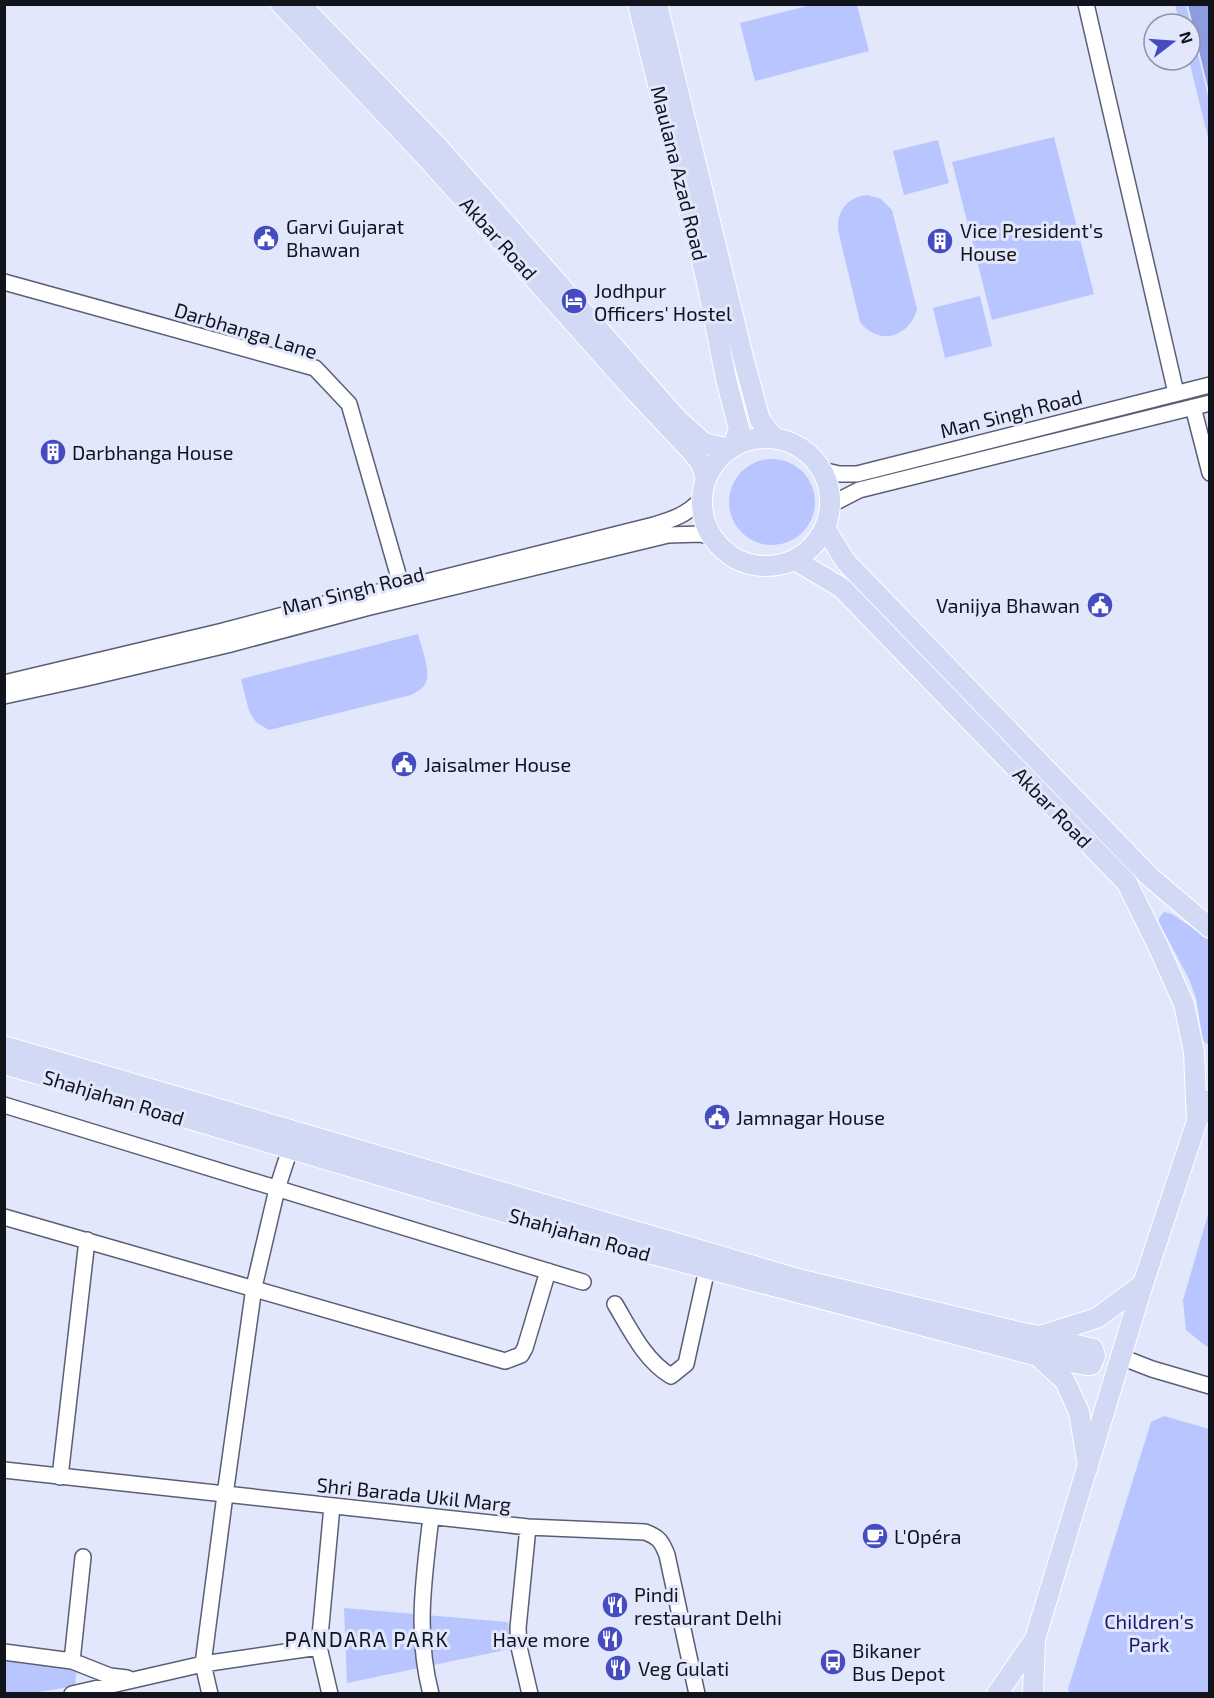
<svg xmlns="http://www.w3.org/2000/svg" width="1214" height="1698" font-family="'Exo 2',sans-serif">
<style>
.green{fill:#b8c5fe}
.water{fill:#8d9be1}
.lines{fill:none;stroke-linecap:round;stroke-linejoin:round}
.minor-casing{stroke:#5a5f76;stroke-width:18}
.major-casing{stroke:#fff;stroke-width:22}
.minor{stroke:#fff;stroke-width:15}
.major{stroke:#d2d9f5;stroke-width:20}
.labels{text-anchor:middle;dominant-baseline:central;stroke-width:6;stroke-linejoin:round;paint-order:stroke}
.street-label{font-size:20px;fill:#12141d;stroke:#e2e7fc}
.poi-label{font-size:20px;fill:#12141d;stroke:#e2e7fc;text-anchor:start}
.park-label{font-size:20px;fill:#1c1a6a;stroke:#e2e7fc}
.neighbourhood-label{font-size:21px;letter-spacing:1.5px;fill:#12141d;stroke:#e2e7fc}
</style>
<rect width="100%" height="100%" fill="#e2e7fc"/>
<path class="green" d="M811,5H857L869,51L755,81L740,23Z
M1175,5H1186L1209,100V142L1189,60L1190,24H1180Z
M1054,137L1094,294L992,320L952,162Z
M938,140L949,183L904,195L893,151Z
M867,195L881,199L892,210L917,309C909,338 879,346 860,322L838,230C837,211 847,197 867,195Z
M980,296L992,346L945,358L933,308Z
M729 502a43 43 0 1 1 86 0a43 43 0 1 1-86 0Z
M418,634C421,646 431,671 426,682C424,688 417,692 411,695L269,730L256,722L249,711L241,679Z
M1164,912L1172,914L1209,939V1044L1205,1043L1203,1040L1196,998L1189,979L1159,922V918Z
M1209,1211L1210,1347H1209L1206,1346L1186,1330L1183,1300Z
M1164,1416L1209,1429V1693H1070L1068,1689L1151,1422Z
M344,1608L508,1622L510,1649L347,1683Z
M4,1655L77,1667L75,1686L32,1693H5Z"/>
<path class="water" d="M1188,5H1209V92Z"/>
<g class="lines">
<defs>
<path id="minor" d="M1086,4L1176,393
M4,282L315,368L349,404L402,588
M1193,407L1210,473
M822,470L839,474H857L1210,385
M830,505L859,490L1210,403
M4,683L223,631L355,596L402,588L654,525C674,519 686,515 702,499
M4,696L87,678L227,645L366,608L668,535L701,534L712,537
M4,1105L583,1282
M4,1217L505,1361L521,1355L525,1348L548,1271
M615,1304C630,1329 645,1361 671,1376L686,1364L707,1269
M1121,1357L1152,1369L1210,1386
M4,1470L528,1527L645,1532C659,1537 662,1542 667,1555L697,1694
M60,1477L87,1240
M528,1527L518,1628L519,1647L530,1694
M4,1652L72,1661L110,1676L127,1678
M72,1661L83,1557
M72,1694L203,1664L319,1647
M210,1694L203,1664L225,1495L254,1287L277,1189L290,1149
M330,1694L319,1647L332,1506
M431,1694C415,1634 424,1577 431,1517"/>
<path id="major" d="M281,4L427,158L631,387L692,452L701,463L706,479
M300,4L439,148L679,421L704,443L729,449
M638,4L707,282L726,379L739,429L733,446
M657,4L744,361L760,420L774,438
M702 502a64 64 0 1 1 128 0a64 64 0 1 1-128 0Z
M825,528L846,562L1150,877L1210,928
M795,560L842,588L1127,883L1158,946L1184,1004L1194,1052L1197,1121
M4,1046L798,1279L1023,1333L1040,1336L1097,1318L1143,1284
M4,1064L588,1237L1038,1356L1065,1381L1079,1412L1088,1467
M1038,1356L1086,1365H1091L1095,1356L1093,1349L1040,1336
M997,1694L1035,1639
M1033,1694L1035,1639L1143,1284L1197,1121L1210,1100"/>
</defs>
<use href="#minor" class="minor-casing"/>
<use href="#major" class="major-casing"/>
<use href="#minor" class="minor"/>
<use href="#major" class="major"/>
</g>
<defs>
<symbol id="civic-disc" viewBox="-11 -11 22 22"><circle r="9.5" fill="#454cc1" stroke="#e2e7fc"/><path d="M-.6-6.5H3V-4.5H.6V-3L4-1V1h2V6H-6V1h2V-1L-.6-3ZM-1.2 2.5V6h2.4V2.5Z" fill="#fff"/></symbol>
<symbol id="building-disc" viewBox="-11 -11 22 22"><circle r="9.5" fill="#454cc1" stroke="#e2e7fc"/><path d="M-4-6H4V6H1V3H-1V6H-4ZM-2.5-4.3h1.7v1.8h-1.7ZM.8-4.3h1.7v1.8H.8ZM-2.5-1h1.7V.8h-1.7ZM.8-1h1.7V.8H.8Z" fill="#fff"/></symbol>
<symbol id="hotel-disc" viewBox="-11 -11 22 22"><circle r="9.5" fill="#454cc1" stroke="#e2e7fc"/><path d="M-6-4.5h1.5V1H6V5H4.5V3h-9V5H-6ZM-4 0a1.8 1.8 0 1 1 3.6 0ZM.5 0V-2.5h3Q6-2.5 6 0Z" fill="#fff"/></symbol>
<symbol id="cafe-disc" viewBox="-11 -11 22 22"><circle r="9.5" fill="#454cc1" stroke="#e2e7fc"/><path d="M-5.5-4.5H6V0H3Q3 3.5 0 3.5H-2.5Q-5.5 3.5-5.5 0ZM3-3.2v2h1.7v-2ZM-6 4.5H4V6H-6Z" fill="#fff"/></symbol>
<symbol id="restaurant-disc" viewBox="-11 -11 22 22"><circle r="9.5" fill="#454cc1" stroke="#e2e7fc"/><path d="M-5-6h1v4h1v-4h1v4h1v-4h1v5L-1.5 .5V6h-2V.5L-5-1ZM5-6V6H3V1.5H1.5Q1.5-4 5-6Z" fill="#fff"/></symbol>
<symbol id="bus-disc" viewBox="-11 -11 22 22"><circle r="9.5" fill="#454cc1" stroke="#e2e7fc"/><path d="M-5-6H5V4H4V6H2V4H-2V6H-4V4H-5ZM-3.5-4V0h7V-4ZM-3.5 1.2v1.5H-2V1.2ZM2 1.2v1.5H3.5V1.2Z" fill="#fff"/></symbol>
</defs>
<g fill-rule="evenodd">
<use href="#civic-disc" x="251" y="223" width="30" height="30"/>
<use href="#building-disc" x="925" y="226" width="30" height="30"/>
<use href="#hotel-disc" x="559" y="286" width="30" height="30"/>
<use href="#building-disc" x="38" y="437" width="30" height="30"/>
<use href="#civic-disc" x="1085" y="590" width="30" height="30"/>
<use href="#civic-disc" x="389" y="749" width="30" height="30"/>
<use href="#civic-disc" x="702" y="1102" width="30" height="30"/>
<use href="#cafe-disc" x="860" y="1521" width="30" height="30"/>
<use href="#restaurant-disc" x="600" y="1590" width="30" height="30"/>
<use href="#restaurant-disc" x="595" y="1624" width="30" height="30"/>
<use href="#bus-disc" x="818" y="1647" width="30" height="30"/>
<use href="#restaurant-disc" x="603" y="1653" width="30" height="30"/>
</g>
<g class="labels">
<g class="street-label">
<text transform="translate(680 173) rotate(76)">Maulana Azad Road</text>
<text transform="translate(499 238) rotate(48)">Akbar Road</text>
<text transform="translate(246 330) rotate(17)">Darbhanga Lane</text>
<text transform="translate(1011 413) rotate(-14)">Man Singh Road</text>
<text transform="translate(353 590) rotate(-14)">Man Singh Road</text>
<text transform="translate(1053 807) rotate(46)">Akbar Road</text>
<text transform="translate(114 1097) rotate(17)">Shahjahan Road</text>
<text transform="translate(580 1234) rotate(16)">Shahjahan Road</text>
<text transform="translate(414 1494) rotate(6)">Shri Barada Ukil Marg</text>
</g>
<g class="poi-label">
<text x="286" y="226">Garvi Gujarat<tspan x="286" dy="23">Bhawan</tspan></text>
<text x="960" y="230">Vice President's<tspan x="960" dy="23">House</tspan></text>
<text x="594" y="290">Jodhpur<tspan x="594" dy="23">Officers' Hostel</tspan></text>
<text x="72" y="452">Darbhanga House</text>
<text x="1080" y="605" text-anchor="end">Vanijya Bhawan</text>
<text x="424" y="764">Jaisalmer House</text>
<text x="736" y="1117">Jamnagar House</text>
<text x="894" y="1536">L'Opéra</text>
<text x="634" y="1594">Pindi<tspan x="634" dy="23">restaurant Delhi</tspan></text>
<text x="590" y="1639" text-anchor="end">Have more</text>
<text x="852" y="1650">Bikaner<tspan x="852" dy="23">Bus Depot</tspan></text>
<text x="638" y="1668">Veg Gulati</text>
</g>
<g class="park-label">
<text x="1149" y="1621">Children's<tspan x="1149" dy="23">Park</tspan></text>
</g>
<g class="neighbourhood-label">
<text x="367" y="1638">PANDARA PARK</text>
</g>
</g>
<rect width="1214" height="1698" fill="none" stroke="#12141d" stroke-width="12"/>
<g transform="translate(1172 42) rotate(73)"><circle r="28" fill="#e2e7fc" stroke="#8f93a3" stroke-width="1.5"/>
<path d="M0-4.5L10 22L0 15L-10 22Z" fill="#454cc1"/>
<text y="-9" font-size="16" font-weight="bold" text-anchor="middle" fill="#12141d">N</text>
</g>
</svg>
